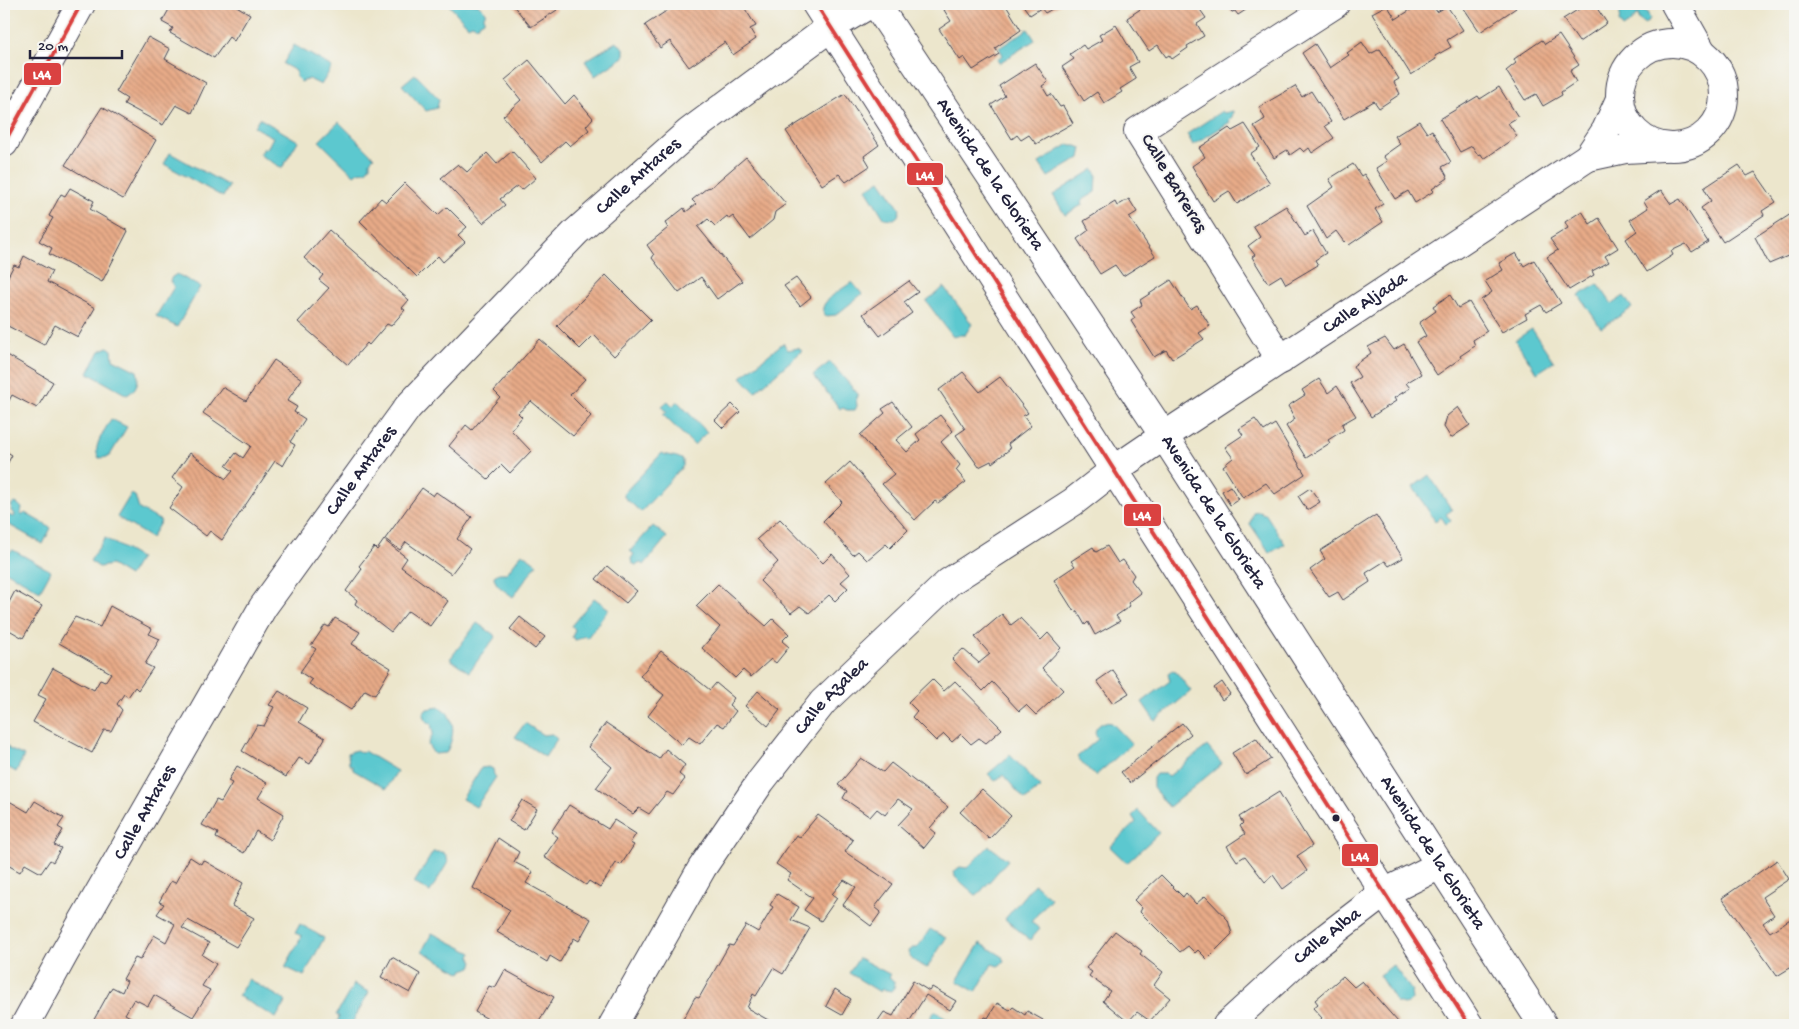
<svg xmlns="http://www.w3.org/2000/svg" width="1799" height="1029" font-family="'Gochi Hand',sans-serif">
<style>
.water{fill:#5bc8cf;stroke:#3e7585}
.building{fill:url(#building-back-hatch)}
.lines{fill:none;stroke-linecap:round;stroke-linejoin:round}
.street-casing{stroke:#403f51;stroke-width:30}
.street{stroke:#fff;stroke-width:28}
.bus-1-casing{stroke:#f6f6f2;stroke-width:8}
.bus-1{stroke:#da4241;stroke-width:4}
.bus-dot{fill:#22223b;stroke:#f6f6f2;stroke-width:2}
.labels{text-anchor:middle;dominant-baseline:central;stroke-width:4;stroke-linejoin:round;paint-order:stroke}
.street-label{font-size:19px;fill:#22223b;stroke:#f6f6f2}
.line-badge{stroke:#f6f6f2;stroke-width:2}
.badge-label{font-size:14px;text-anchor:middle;font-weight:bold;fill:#fff}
</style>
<defs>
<pattern id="building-back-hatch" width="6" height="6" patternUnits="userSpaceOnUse" patternTransform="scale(1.25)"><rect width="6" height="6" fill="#e8ab88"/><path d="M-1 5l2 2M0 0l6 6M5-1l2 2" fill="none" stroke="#bc8b70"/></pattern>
</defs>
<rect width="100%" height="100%" fill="#f6f6f2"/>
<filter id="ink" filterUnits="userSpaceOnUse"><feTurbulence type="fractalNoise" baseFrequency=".02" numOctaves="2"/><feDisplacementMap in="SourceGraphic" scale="10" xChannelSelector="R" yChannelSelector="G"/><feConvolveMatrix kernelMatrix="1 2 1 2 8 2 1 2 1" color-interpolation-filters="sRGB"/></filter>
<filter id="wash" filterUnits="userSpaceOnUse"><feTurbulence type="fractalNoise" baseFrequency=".0096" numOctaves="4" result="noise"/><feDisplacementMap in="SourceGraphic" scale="20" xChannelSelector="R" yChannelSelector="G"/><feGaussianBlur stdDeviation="1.12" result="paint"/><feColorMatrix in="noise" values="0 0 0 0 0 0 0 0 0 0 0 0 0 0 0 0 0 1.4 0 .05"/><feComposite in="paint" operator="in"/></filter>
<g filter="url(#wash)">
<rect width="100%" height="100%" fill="#ece6cc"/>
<path class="water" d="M448,4H478L486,12L484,16V21L476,26L472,24L468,26Z
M1617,4H1640V10L1647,12L1650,19L1645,24L1639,20L1638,14L1629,24L1623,28L1619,22L1621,8Z
M1028,29L1035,40L999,63L997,59L1003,55L999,48Z
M616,42L624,48V57L595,76L585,61Z
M294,45L332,67L321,85L309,79L301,82L296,77V71L283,64Z
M415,74L439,99L437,108L426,111L402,85Z
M1222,111L1224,113L1233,111L1232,117L1229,120L1230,122L1193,145L1187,134Z
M259,118L298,141L282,168L260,155L264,148L267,149L273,137L254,127Z
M339,122L374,157L370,161V166L366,171L358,172L354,175L319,141Z
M1069,144L1071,146H1076L1082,148L1080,158L1048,177L1039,163Z
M170,153L229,186L223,197L164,164Z
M1094,169L1097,174L1096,192L1081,201L1082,205L1065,215L1053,195Z
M880,180L900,209L898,216L894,219L884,218L866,189Z
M177,274L200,287L177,327L156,316L174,287L170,281L172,277Z
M852,282L862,294L836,315L826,316C813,304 843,289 852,282Z
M1598,284L1612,304L1624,296L1632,308L1601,328L1579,295Z
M944,287L972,324L965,335H957L953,337L926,301Z
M1532,329L1554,362L1537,373L1515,340Z
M783,343L788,350L798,348L802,351L755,392L741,377Z
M108,347L112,350L113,359L137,371C140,382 136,390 127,395L88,373L100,351Z
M830,362L858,394L856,398L857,406L855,410H847L843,408L840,409L813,375Z
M668,401L673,406L677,401L707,432L694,445L663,415L667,412L662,406Z
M111,419L127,427L109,457L99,458C91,447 106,429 111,419Z
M662,453C669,457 676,455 683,460V466L641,512L624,497V493Z
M1429,475L1452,510L1446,514L1451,521L1446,524L1441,517L1435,521L1413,487Z
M131,494L135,496L139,509L161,521L151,538L117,517Z
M14,503L18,504L22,508L20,514L23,515L25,513L51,528L43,544L4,522L7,515L14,517L15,514L11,511L12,504Z
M1260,511L1263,514L1265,513L1285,544L1270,553L1250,524L1253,512Z
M653,526L667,537L644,565L641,563L636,565L632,563L631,559L634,554L630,551Z
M105,538L140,558L129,576L111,565L99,567L90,561Z
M13,550L51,571L40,591L4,570V551L10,552Z
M522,553L537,564L513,597C506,591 494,586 494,576L499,573H507Z
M594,598L609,609L587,638L584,636L579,639L575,640L572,637L575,629L571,626Z
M477,623L496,636L469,672L450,659Z
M1171,671L1176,672L1191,691L1155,721L1142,702L1170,681L1168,673Z
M440,707C443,710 448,712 449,716C456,727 452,742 446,753L434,754L428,745L433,733L431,724L424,719L423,714L427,709Z
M1105,722L1112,723L1132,744L1095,776L1077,757L1098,739C1092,731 1097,725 1105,722Z
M525,723L543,735L552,734L557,739L545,757L515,737Z
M4,740L9,749L24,756L16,772L4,765Z
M1207,746L1222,764L1169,807L1153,788V778L1156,774H1166L1169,776Z
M356,750L362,753L364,751L397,771L386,789L353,770V767L349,764L348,753Z
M1010,755L1041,787L1025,800L1003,775L995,781L988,774Z
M489,767L493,769L494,775L496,777L476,807L462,799L481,768Z
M1138,810L1159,833L1127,863L1110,847L1136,822L1132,816Z
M989,846L1008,860L977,896L955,877L954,871L960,867L967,868Z
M433,852H442L446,855L448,862L430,892L414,883Z
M1034,884L1051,898L1031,922L1040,929L1030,940L1005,919Z
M300,924L324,938L304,976L285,967L302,936L295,933Z
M930,929L946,938L927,968C920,964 909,961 908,951L912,948H917Z
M432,933L472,953L470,956L473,962L471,967L463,970L461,973L422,951Z
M980,943L1002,956L1004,962L998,966L992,964L976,992L957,981Z
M859,958L891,975L889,977C895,981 897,986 891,991L882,989L880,992L849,973Z
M1393,965L1412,991L1411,992L1412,1000L1407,1005L1396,1002L1379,975Z
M248,979L286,1001L276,1018L238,996Z
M354,984L369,992L352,1023L350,1022L348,1025H341L338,1022L339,1016L336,1015Z
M935,1011L955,1025H956H926Z"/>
<g id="blocks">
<path class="building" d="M172,4H233L250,14L234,41L229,37L214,58L170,33L173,28L162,22Z
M512,4H553L557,10L531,27Z
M677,4H734L736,7L742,4L756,26L750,29L756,39L733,55L725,42L689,67L670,41L660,48L645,25Z
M953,4H1005L1021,30L995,48L999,54L973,70L964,57L960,60L939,29L951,21L944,10Z
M1022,4H1061L1045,13L1041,8L1030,15Z
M1148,4H1196L1206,18L1197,24L1204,36L1187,46L1188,48L1172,59L1169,55L1166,57L1158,45L1149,51L1127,18Z
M1213,4H1224L1216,9Z
M1226,4H1255L1238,15L1235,11L1232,12Z
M1420,4H1432L1437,12L1447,6L1463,30L1447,40L1451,47L1435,56L1436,59L1411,75L1372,13L1387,5L1396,19Z
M1461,4H1514L1516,8L1480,32Z
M1587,4H1594L1607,23L1579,42L1563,19Z
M1116,25L1138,62L1129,67L1136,79L1120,89L1122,92L1104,103L1097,92L1084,101L1062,67L1074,59L1070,54L1083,45L1086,49L1102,40L1099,35Z
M1559,35L1579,65L1570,71L1576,82L1561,92L1562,95L1543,106L1536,94L1525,100L1506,71L1516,63L1514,59L1542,40L1545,44Z
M148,37L170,49L165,59L206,83L192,113L176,105L163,125L124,104L127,99L116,92Z
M1362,42L1370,54L1380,49L1399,79L1394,82L1400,94L1379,108L1374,101L1344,119L1302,53L1315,44L1330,68L1349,55L1347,53Z
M529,60L565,104L574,95L593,118L586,126L589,130L570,146L565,141L542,162L503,116L521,100L505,80Z
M1035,63L1048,82L1042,86L1048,96L1051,94L1060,107L1063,106L1073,123L1036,144L1029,135L1021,140L1017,135L1012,139L991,105L1005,96L999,86Z
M1295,86L1302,97L1311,91L1331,122L1325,126L1334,138L1312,153L1309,148L1304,152L1300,148L1290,155L1287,150L1274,158L1254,126L1265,119L1259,107Z
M1499,87L1518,117L1508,123L1517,136L1484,159L1481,154L1478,155L1472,146L1460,152L1440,119L1478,96L1480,99Z
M845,94L879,145L864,156L870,166L846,182L839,174L822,185L786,131Z
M102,107L156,140L123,199L65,165Z
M1419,121L1427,133L1432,130L1451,162L1442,167L1448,178L1432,189L1434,191L1415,203L1408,191L1395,199L1376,168L1387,161L1383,156L1400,144L1395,136Z
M1245,124L1260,147L1250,154L1270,183L1237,204L1229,191L1213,201L1192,166L1205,157L1199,148L1229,128L1232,131Z
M512,151L536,178L522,190L517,186L500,199L505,205L483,223L441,178L458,164L467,172L487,153L497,164Z
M746,157L786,204L775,212L773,220L750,239L733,216L729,219L727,216L715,226L708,219L698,227L742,281L717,299L701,277L679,293L652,258L654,255L647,245L668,228L665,223L684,208L686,212L696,204L692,200L707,188L711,187Z
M1353,164L1361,176L1364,174L1383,204L1375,209L1383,222L1349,245L1345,241L1344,242L1336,231L1326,239L1307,206L1334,187L1329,179Z
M1739,165L1747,176L1755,172L1776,202L1762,211L1764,215L1723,242L1701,208L1711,201L1704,188Z
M405,183L438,215L447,207L467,227L458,235L465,242L443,262L438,256L417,277L360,221L381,198L386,202Z
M70,188L94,201L90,209L128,231L102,282L49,254L52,248L39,241L53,218L49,216L61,194L65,196Z
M1661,190L1671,204L1680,199L1708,242L1692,252L1686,244L1671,251L1673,255L1647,272L1626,239L1637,231L1630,220L1648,208L1644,201Z
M1129,199L1137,212L1129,217L1155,256L1123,276L1115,265L1100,274L1077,239L1089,230L1084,221L1115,202L1117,206Z
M1286,206L1305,236L1313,231L1326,253L1315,260L1318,265L1286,284L1281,275L1268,283L1252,257L1255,255L1248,246L1260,237L1253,226Z
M1582,211L1590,224L1599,218L1618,248L1605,256L1609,262L1592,271L1594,275L1569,290L1547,257L1558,250L1550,239L1568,228L1565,222Z
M1791,214L1795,221V253L1769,264L1755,237Z
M329,230L409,300L402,308L405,310L391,326L387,324L369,345L367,343L348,365L298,322L329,288L319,280L323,275L304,258Z
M1516,253L1524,266L1534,260L1561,303L1546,312L1541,305L1525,314L1527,318L1502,332L1481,300L1492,292L1485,281L1503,270L1499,263Z
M24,256L52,271L47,282L95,308L78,337L55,325L44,345L4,324V293L7,287L4,286V284L14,265L19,267Z
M606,275L651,320L614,356L594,335L580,349L557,326Z
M796,278L811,297L800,306L784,286Z
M1171,280L1190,309L1197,305L1210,326L1199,333L1204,339L1172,359L1166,350L1154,357L1131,321L1135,318L1131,312L1142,305L1140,300Z
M909,281L918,292L904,302L912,313L880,336L863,314Z
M1450,295L1458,308L1469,302L1487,331L1473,340L1475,346L1460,356L1461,358L1437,375L1416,342L1426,336L1419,323L1436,311L1433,306Z
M1385,338L1394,350L1404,344L1421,374L1406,383L1410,388L1394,398L1396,401L1371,417L1350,383L1360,377L1353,366L1371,353L1368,347Z
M540,339L585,379L570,395L591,416L573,436L531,401L518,413L522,417L511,430L531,451L510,473L502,465L488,479L449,446L466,425L472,430L500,397L494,391Z
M4,340L8,343L4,351Z
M4,353L53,382L37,408L12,395L4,410Z
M274,360L302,379L287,401L297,407L294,412L305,419L290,442L295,445L283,466L275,461L222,540L210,531L206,536L169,508L183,487L172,478L190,453L226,479L233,471L226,466L236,453L243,458L251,446L203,413L222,387L246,401Z
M963,372L980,392L1000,377L1028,413L1023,416L1031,426L1008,444L1010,449L992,463L991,461L979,467L956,435L965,429L939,390Z
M1319,379L1328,393L1337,386L1356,416L1342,424L1344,430L1328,440L1330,443L1306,458L1286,426L1295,419L1288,406L1305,395L1302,390Z
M893,402L912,427L896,440L907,452L920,440L916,434L940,415L953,431L941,442L960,465L956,470L966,482L938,503L935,501L915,520L882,484L894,474L860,435L885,413L882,409Z
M732,404L740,412L723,428L715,420Z
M1458,407L1470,425L1451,438L1444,427L1447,416Z
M1255,419L1264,431L1275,424L1305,474L1275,494L1266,483L1243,498L1223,466L1233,458L1225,447L1243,435L1239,429Z
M4,450L12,455L4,470Z
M850,462L908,530L890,548L886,544L867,560L858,551L853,555L823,521L842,502L826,484Z
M1230,486L1239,499L1230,505L1222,491Z
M422,488L433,496L436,492L472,517L457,539L470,549L451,574L406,542L400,550L385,539Z
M1310,488L1320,502L1307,510L1298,496Z
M1376,515L1403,558L1389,566L1385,561L1366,573L1370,582L1343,600L1338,592L1329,597L1310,570L1325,559L1320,551Z
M780,519L823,563L832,554L850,574L841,582L848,588L835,601L829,595L809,613L800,606L791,613L760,581L778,562L757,539Z
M384,540L407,558L401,567L448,601L430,626L408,611L391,632L355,604L357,600L346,591L362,569L359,566L374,547L377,550Z
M1107,546L1118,563L1123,560L1134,575L1131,580L1141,593L1128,603L1130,606L1116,616L1120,621L1095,635L1088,622L1085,625L1077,611L1073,610L1054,580L1075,566L1071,561L1093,547L1096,552Z
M607,566L637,591L626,603L596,579Z
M718,584L766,626L773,619L789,634L782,641L789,647L776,663L771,659L751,677L743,670L735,678L702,648L720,627L696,606Z
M15,591L42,606L23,638L4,627V612Z
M110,606L152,629L149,634L160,639L145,664L153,668L138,690L135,687L128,697L124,694L117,704L122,710L111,731L104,730L92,753L33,722L46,699L38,695L53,668L94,690L100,680L105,682L111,673L59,643L75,617L100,627Z
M1002,614L1011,625L1020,618L1041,640L1048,633L1061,648L1042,668L1063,690L1036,715L1026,705L1019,711L992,682L983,691L952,659L963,649L979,663L990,654L975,637Z
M520,617L545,637L535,649L510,629Z
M335,618L360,632L352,644L391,668L375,695L365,690L351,710L309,684L312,680L300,672L316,649L311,646L325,625L329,627Z
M661,651L710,690L716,683L734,698L729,705L736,711L724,727L717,723L700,744L689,737L682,745L648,716L664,695L640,676Z
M1113,670L1129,693L1113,703L1097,681Z
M932,679L944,691L955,681L1002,729L986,743L979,738L971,744L961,734L952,742L944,734L936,741L912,717L917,711L908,702Z
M1222,682L1230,694L1222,700L1214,688Z
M279,691L307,708L299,722L325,738L310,764L299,758L286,777L242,751L257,725L264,726L274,707L269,705Z
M758,691L780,710L768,726L745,706Z
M606,723L659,759L666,749L685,765L679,774L685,779L673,795L667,792L649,814L639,808L633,814L596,788L612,767L588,747Z
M1182,723L1191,734L1130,783L1121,772Z
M1256,738L1271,759L1246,775L1232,753Z
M861,758L883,772L891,763L948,807L930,828L936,833L924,848L898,825L913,809L898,799L885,815L877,809L870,817L843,798L847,791L838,785Z
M237,766L267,783L258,798L284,814L270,840L256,831L244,853L216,838L218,833L202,825L216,800L221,802L232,783L228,781Z
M982,789L1011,816L989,839L960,812Z
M1279,792L1312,846L1297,856L1307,871L1283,889L1273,875L1265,882L1245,856L1237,861L1227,846L1245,834L1240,826L1243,823L1239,817Z
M4,798L28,812L35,801L64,818L58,827L63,830L54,845L61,848L53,862L50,860L41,873L25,864L20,872L4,863Z
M522,800L537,809L524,830L509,821Z
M569,805L608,829L614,820L636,834L630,843L634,845L621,865L616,863L600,888L589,881L586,885L544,857L558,837L551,832Z
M818,815L853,840L845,852L893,884L875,907L881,912L871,926L843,905L856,887L844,880L832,894L837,898L821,921L804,910L813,898L787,880L791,874L776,864L796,835L800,837Z
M498,838L519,852L514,862L533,872L526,883L591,919L579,941L574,938L560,962L550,956L547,962L497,932L510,910L473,888Z
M190,857L201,864L203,860L243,883L232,906L254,918L236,947L188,920L182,928L209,943L202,955L216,964L202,986L210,990L193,1017L154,995L148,1006L134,999L125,1014L144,1025H91L112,987L122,992L127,981L123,979L135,958L140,960L154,935L166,942L175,924L157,914L164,904L159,902L171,881L175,883Z
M1777,860L1789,879L1762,897L1774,915L1763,923L1770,932L1795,916V965L1777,976L1722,898Z
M1161,875L1183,897L1186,893L1196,904L1205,896L1228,920L1232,934L1207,959L1198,950L1195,953L1188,946L1180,952L1140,912L1142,908L1134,900Z
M777,894L799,907L791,920L810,928L783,974L773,968L756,996L753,994L747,1008L777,1025H680L695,997L699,998L729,945L733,946L746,925L758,932L773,907L770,905Z
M1115,931L1142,951L1140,954L1163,972L1154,985L1170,998L1150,1021L1137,1012L1128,1022L1103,1001L1110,991L1089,976L1092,972L1086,968Z
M392,957L420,974L410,993L381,977Z
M505,970L554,997L537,1025H499L475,1012L489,986L495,988Z
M1343,976L1354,987L1362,981L1398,1022L1394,1025H1315L1322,1018L1313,1008L1318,1004L1315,1000Z
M913,981L929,991L932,987L956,1001L950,1010L926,995L907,1025H875L884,1012L893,1016Z
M835,989L851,999L842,1015L826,1006Z
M997,1003L1010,1010L1013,1007L1025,1015L1027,1011L1043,1020L1040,1025H980L985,1017L988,1018Z"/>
</g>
</g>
<g filter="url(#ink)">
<use href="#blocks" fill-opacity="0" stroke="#403f51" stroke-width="1"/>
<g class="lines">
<defs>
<g id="street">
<path d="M816,4L1469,1025"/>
<path id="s1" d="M876,4L1164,436L1543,1025"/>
<path d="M1675,4L1702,52"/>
<circle cx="1672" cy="95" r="52"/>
<path d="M1620,99L1606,130L1588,157L1625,149L1663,147"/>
<path d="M4,143L81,4"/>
<path d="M1281,360L1138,131L1335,4"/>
<path id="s2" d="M25,1025L64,954L263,607L408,407L576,232L689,132L831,27L870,4"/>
<path id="s3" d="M613,1025L702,868L761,781L823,702L949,582L1073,502L1114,470L1164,436L1588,157"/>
<path id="s4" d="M1227,1025L1307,952L1384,893L1440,865"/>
</g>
</defs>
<use href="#street" class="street-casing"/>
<use href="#street" class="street"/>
<defs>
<path id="bus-1" d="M816,4L1469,1025
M4,143L81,4"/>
</defs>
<use href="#bus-1" class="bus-1-casing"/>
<use href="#bus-1" class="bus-1"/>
</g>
</g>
<circle class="bus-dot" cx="1336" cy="818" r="4.5"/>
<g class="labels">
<g class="street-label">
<text stroke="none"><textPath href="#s1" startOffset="205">Avenida de la Glorieta</textPath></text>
<text stroke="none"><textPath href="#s2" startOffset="1054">Calle Antares</textPath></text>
<text transform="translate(1173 184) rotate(59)">Calle Barreras</text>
<text stroke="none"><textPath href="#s3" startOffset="1061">Calle Aljada</textPath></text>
<text stroke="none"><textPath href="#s2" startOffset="649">Calle Antares</textPath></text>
<text stroke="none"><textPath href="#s1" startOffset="610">Avenida de la Glorieta</textPath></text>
<text stroke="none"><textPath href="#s3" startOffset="396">Calle Azalea</textPath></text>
<text stroke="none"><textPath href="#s2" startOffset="244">Calle Antares</textPath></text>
<text stroke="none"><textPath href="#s1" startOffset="1015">Avenida de la Glorieta</textPath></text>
<text stroke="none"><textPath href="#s4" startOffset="134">Calle Alba</textPath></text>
</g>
</g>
<g class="line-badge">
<rect x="23" y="62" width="39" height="24" rx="5" fill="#da4241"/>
<rect x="906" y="162" width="38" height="24" rx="5" fill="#da4241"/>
<rect x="1123" y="503" width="39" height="24" rx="5" fill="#da4241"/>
<rect x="1341" y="843" width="38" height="24" rx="5" fill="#da4241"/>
</g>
<g class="badge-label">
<text x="42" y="78">L44</text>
<text x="925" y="179">L44</text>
<text x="1142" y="519">L44</text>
<text x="1360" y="860">L44</text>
</g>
<rect width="1799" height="1029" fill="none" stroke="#f6f6f2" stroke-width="20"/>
<path d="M30 50v8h92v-8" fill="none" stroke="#22223b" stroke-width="2.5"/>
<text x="38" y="50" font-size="15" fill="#22223b" stroke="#f6f6f2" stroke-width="4" paint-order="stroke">20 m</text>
</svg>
